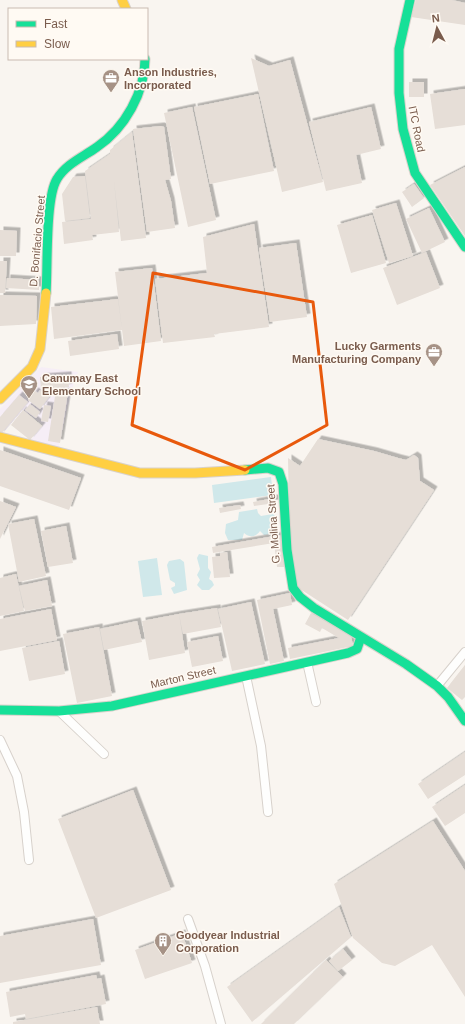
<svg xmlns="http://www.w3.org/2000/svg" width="465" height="1024" font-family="Helvetica,sans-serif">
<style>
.education{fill:#f6eef6}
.water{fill:#d0e8ea}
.building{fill:#e6ded7;filter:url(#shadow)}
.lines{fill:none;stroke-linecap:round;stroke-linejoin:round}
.street-casing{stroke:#d7d1cb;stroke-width:10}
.fast-casing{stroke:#d9d2cb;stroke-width:11}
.slow-casing{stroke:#d9d2cb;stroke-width:11}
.street{stroke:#fefefd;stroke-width:8}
.fast{stroke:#16e098;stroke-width:9}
.slow{stroke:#ffcf43;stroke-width:9}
.marked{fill:none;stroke:#e8590c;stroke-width:3;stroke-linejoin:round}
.labels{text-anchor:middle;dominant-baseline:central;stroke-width:3;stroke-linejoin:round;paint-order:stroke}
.poi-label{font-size:11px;font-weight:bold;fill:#7a5c4d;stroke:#fffaf3;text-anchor:start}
.street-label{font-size:11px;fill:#7a5c4d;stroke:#fffaf3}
</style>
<defs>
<filter id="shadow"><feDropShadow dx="3.5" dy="-3.5" stdDeviation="0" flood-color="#0004"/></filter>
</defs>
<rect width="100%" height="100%" fill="#f9f5f0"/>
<path class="education" d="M41,367L78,372L72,389L58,449L29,442L43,425L23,410L0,436V409Z"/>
<path class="water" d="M271,477L273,495L214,503L212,485Z
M257,509L258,513L261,516L273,514L276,517V533L264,535L260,531C256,537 250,538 244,533L242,540H228L225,533L226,524L238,520L239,512Z
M199,554L208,556V568L211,572L209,579L212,581L214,585L209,590H202L197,585L200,580L197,575L200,569L197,558Z
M157,558L162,595L143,597L138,561Z
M180,559L184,562L187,590L174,594L171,588L175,586V583L170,580L167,565L169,561Z"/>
<path class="building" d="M416,0H452L465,3V25L411,17Z
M251,58L269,66L290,60L323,182L282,192Z
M409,82H424V97H409Z
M465,89V125L435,129L430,94Z
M258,94L274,171L210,184L194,107Z
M192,107L216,220L188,227L164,113Z
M371,107L381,149L356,155L362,183L326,191L309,122Z
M161,126L164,127L171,179L165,180L171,201L175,228L147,232L133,129Z
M132,132L146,238L121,241L114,181L119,232L92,235L93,240L64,244L62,222L91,219L85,171L110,154V150Z
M465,167V236L430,185Z
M85,176L90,218L65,221L62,194L73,177Z
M414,184L424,198L412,207L402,192Z
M396,203L413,256L389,263L372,210Z
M429,208L445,242L422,253L406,219Z
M372,215L386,263L351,273L337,225Z
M254,224L269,327L214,334L215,337L163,343L155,279L207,273L203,237Z
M0,230L17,231L16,256H0Z
M296,243L307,317L270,322L259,248Z
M426,252L440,288L397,305L383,268Z
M0,261H7L5,293H0Z
M152,268L161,341L124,346L115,272Z
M7,278L39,280V290L6,288Z
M0,295L37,296L36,324L0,326Z
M118,299L122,330L54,339L51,307Z
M117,334L119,349L70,356L68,341Z
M68,375L69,387L41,390L40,377Z
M40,390L49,397L40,409L28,400L35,391L38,393Z
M56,390L68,392L60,443L48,441Z
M19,395L28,402L0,435V417Z
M30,404L40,412L36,418L25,410Z
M44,405L51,406L48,422L41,421Z
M23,410L42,426L30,440L11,425Z
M318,439L374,451L398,458L406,460L414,455L418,458L420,481L434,490L348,620L297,587L290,562L288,458L300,466Z
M0,450L81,478L69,510L0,486Z
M275,498V503L254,506L253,502Z
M0,501L16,507L0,539Z
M240,505L241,509L220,513L219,508Z
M34,519L46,576L19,582L8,524Z
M66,526L73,563L48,567L41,531Z
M280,535L285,567H277L274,543L213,553L212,547Z
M227,552L230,577L214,578L212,557L220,556V553Z
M16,574L24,611L0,616V578Z
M47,580L52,606L25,611L19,586Z
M290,593L292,605L273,609L284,661L270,664L257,600Z
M251,602L265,664L232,671L218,609Z
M217,608L221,627L183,634L179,614Z
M51,609L57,640L0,651V619Z
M311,613L351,636L353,646L290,659L288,648L339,638L322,628L320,632L305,624Z
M179,614L185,653L149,660L142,621Z
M137,621L142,642L104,650L100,629Z
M99,627L112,696L77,703L63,634Z
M218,636L223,661L192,667L187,642Z
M59,641L65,674L29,681L22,648Z
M465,665V697L462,700L447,688Z
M465,752V775L428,799L418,784Z
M465,785V813L445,826L432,807Z
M133,790L171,890L96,918L58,819Z
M433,821L465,871V997L432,945L395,966L382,963L353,938L334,884Z
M339,907L351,937L252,1022L227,987Z
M93,919L101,965L0,983V936Z
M182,933L192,963L145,979L135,950Z
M343,949L352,960L338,971L329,961Z
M326,960L343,977L294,1024H261Z
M96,975L97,979L101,978L106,1004L26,1019L25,1014L10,1017L6,992Z
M97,1007L100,1024H13V1022Z"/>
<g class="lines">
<defs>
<path id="street" d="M307,662L316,702
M246,676L261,746L268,812
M437,686L465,652
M59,711L104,754
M0,740L17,776L24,812L29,860
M188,919L205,966L221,1024"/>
<path id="fast" d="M410,0L399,49V93L403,129L415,173L465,247
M46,293C48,267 45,198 57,179C66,164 83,157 97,147C125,128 145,92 145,59
M245,470L268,468L279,472L283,484L287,550L293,588L300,597L314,608L406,664L437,686L448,697L465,721
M0,710L59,711L112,706L348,653L357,649L361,637"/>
<path id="slow" d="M122,0L126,9
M0,399L32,367L40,349L46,293
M0,437L140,473H195L245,470"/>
</defs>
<use href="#street" class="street-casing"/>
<use href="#fast" class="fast-casing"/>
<use href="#slow" class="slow-casing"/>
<use href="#street" class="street"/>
<use href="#fast" class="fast"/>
<use href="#slow" class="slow"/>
</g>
<path class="marked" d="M153,273L313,302L327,425L245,470L132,425Z"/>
<defs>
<symbol id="office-pin" viewBox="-11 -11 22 30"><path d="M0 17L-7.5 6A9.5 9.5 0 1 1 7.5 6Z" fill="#a69286" stroke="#fffaf3"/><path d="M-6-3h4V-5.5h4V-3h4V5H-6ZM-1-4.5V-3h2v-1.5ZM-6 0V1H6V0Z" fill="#fff"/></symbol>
<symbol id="school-pin" viewBox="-11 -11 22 30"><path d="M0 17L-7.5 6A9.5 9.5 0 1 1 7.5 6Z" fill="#a69286" stroke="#fffaf3"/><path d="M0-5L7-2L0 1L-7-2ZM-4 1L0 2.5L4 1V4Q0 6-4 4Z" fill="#fff"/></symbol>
<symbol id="building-pin" viewBox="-11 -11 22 30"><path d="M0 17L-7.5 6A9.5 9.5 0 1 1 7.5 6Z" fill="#a69286" stroke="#fffaf3"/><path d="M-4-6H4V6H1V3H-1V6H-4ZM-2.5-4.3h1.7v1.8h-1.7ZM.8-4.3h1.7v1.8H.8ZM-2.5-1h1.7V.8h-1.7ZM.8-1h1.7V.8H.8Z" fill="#fff"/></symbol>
</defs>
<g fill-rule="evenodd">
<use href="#office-pin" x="101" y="68" width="20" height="27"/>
<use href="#office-pin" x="424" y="342" width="20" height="27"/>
<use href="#school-pin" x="19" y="374" width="20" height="27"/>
<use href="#building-pin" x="153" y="931" width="20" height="27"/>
</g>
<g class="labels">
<g class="poi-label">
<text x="124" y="72">Anson Industries,<tspan x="124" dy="13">Incorporated</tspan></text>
<text x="421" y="346" text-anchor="end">Lucky Garments<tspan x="421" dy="13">Manufacturing Company</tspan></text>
<text x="42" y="378">Canumay East<tspan x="42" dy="13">Elementary School</tspan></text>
<text x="176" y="935">Goodyear Industrial<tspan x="176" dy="13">Corporation</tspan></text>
</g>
<g class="street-label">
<text transform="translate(417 129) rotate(79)">ITC Road</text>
<text transform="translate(37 241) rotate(-85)">D. Bonifacio Street</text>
<text transform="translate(273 524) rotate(-94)">G. Molina Street</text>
<text transform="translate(183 677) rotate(-13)">Marton Street</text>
</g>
</g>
<rect x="8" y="8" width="140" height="52" fill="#fffaf3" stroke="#cabbb1"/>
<rect x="16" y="21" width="20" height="6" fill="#16e098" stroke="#cabbb1"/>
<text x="44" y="28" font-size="12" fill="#7a5c4d">Fast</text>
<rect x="16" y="41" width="20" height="6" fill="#ffcf43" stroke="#cabbb1"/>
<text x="44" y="48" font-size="12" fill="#7a5c4d">Slow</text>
<g transform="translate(437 28) rotate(353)" stroke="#fffaf3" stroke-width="3" paint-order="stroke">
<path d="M0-3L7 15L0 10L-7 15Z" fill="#7a5c4d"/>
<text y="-6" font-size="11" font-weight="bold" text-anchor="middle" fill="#7a5c4d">N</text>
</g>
</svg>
